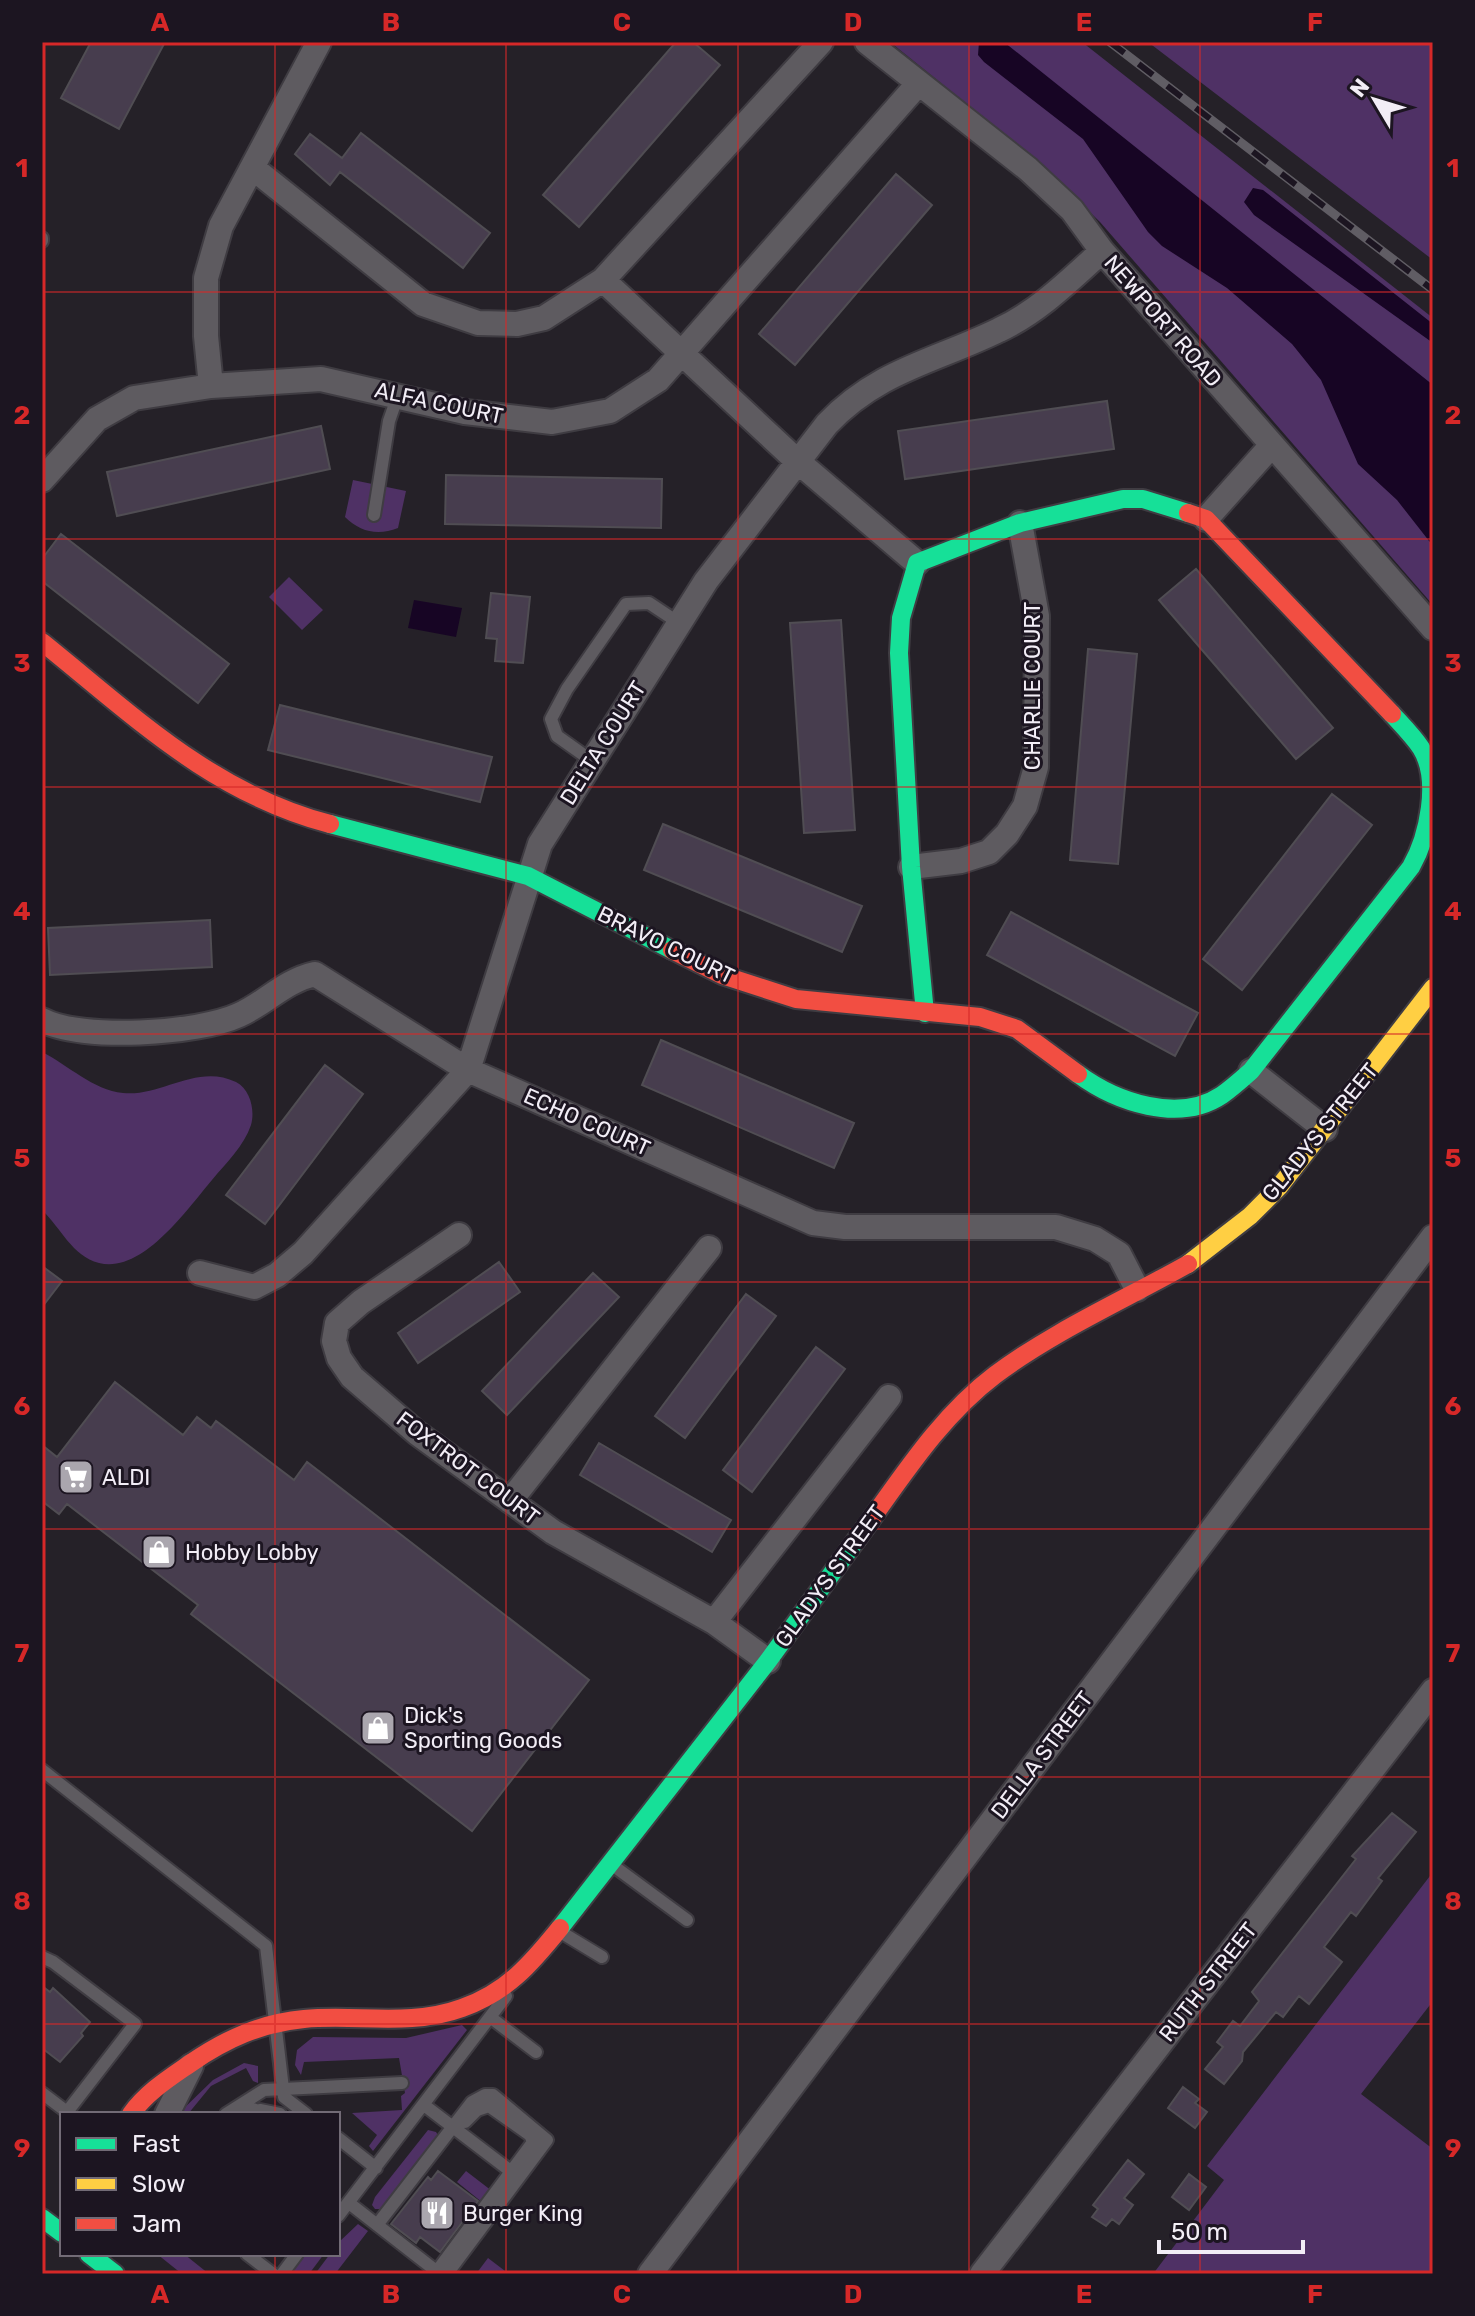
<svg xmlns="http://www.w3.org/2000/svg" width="1475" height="2316" font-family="Rubik,sans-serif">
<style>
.green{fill:#4f3165}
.water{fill:#170524}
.building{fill:#473d4e;stroke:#504d53;stroke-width:2}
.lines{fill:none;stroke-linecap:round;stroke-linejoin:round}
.lane-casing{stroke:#3f3c42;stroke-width:16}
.street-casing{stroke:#3f3c42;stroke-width:28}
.fast-casing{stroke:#3f3c42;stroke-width:22}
.slow-casing{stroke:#3f3c42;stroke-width:22}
.jam-casing{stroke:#3f3c42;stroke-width:22}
.lane{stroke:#5e5b60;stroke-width:12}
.street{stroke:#5e5b60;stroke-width:24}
.fast{stroke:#16e098;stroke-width:18}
.slow{stroke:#ffcf43;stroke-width:18}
.jam{stroke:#f24e42;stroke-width:18}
.rail-casing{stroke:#605d64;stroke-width:9}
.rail{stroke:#1c1521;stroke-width:6;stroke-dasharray:18;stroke-linecap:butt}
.grid{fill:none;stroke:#d62828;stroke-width:2;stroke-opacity:0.55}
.labels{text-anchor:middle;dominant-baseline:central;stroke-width:6;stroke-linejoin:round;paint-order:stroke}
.street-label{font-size:22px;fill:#f2edf6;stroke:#1c1521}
.poi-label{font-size:22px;fill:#f2edf6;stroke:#1c1521;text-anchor:start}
.neatline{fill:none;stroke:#d62828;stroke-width:3}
.grid-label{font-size:26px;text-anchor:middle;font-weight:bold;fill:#d62828}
</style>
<rect width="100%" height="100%" fill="#252128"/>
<path class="green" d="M890,42H1082L1433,318V605L1100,222L1034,158Z
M1148,42H1433V260Z
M353,480L406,491L398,528C378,536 360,532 345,517Z
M289,577L323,610L302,630L269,597Z
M42,1052C68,1065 93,1090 123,1093C161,1097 197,1063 236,1082C251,1090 255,1111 251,1125C244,1146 226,1163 212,1180C188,1208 143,1274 99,1263C72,1256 61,1228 42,1210Z
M1433,1872V2001L1361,2094L1433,2149V2274H1153L1224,2180L1207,2166Z
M462,2025L467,2030L373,2151L369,2146L377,2135L352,2113L402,2110L401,2096L405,2093L399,2058L304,2062L301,2075L295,2065L297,2050L313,2037L406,2038Z
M244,2063L258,2066V2083L253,2081L246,2068L211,2086L188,2114H178L213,2080Z
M428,2130L436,2132L439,2137L383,2209H375L372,2205L375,2197Z
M466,2171L492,2191L483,2203L457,2182Z
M358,2224L368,2231L335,2274H315L330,2254H338V2243Z
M157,2254H184L209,2274H182Z
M306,2254H324L309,2274H291Z
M488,2258L509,2274H476Z"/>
<path class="water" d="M979,42H1004L1433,385V546L1397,500L1358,464L1321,380L1292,344L1227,288L1162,246L1148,232L1083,139L984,62L978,55Z
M1253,188L1263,190L1433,324V343L1254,215L1244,202Z
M414,600L462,608L456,637L408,628Z"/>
<path class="building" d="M91,42H165L119,129L61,98Z
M676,42H693L720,65L579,227L543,195Z
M361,133L490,233L463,268L340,172L330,185L295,154L310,134L342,158Z
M896,174L932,205L795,365L759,334Z
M1107,401L1114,449L905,479L898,431Z
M321,426L330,469L117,516L107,472Z
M446,475L662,479L661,528L445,524Z
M61,534L229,664L198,703L42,581V559Z
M1196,569L1333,728L1296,759L1159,600Z
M491,593L530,597L523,663L495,661L497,639L486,638Z
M841,620L855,830L804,833L790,623Z
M1088,649L1137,654L1118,864L1070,860Z
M280,705L492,757L480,802L268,750Z
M1332,794L1372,825L1242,990L1203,959Z
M663,824L862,906L842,952L644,870Z
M1011,912L1198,1013L1175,1056L987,955Z
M210,920L212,967L50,975L48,928Z
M661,1040L854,1123L834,1168L642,1085Z
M325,1065L363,1094L265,1224L226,1195Z
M499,1262L520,1292L418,1363L398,1333Z
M42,1266L62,1281L42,1307Z
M593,1273L619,1297L507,1415L482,1391Z
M746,1294L776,1316L685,1438L655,1416Z
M816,1347L845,1369L752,1492L723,1470Z
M115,1382L183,1435L197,1417L211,1428L216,1421L294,1480L307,1462L589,1680L472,1831L191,1614L198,1605L67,1504L59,1514L42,1501V1445L57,1457Z
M599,1443L731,1520L712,1552L580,1475Z
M1392,1813L1416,1832L1378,1878L1382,1881L1356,1916L1351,1912L1324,1947L1342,1962L1309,2004L1299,1996L1283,2017L1276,2012L1243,2052L1242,2061L1224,2084L1205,2069L1223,2047L1217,2042L1233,2021L1240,2026L1259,2001L1252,1992L1356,1859L1352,1856Z
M42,1986L50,1992L53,1988L90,2022L81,2033L83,2036L60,2062L42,2048Z
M1183,2087L1199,2099L1195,2103L1207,2112L1195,2128L1168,2108Z
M1128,2160L1144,2174L1124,2198L1133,2205L1119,2224L1112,2219L1106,2226L1092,2217L1098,2209L1093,2205Z
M438,2171L478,2201L440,2252L420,2237L416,2243L391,2224L428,2177L431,2180Z
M1189,2174L1206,2187L1189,2210L1172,2197Z"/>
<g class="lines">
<defs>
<path id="lane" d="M42,238V241
M374,515L389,421L398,395
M592,761L557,736L551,719L567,689L626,604L649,603L679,623
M42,1770L266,1946L284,2097L306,2114
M611,1864L687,1920
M559,1931L602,1957
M42,1957L53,1962L135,2024L67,2112L42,2093
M490,2017L536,2052
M424,2105L517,2176
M260,2110L280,2114
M226,2114L264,2090L402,2083
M243,2114L253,2109L264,2114
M338,2138L376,2168
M349,2203L440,2274
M338,2216L506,1996
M377,2225L472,2102L485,2095H493L547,2140L447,2274
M247,2254L273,2274
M437,2271L533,2142L530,2135L489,2106L477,2110L465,2122
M282,2274L297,2254"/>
<path id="street" d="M867,42L1028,169L1072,210L1102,251L1433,628
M253,168L423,304L478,323L517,324L544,318L603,280L821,42
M603,280L796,460L917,563
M211,386L206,336V278L221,226L319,42
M42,480L97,419L134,398L211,386L321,379L465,412L552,422L610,411L658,380L918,84
M1206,519L1272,445
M911,867L961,861L989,852L1007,834L1025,806L1036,767L1037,616L1020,523
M42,1020C81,1041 198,1034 239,1015C266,1003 284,981 315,974L468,1070L813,1223L845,1227H1056L1095,1239L1119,1254L1137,1289
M1251,1071L1325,1129
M459,1235L361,1302L337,1323L334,1341L339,1358L352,1377L417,1433L553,1532L714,1622L768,1661
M200,1273L254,1287L277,1275L303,1253L468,1070L540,844L706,581L827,424C878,370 936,361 999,330C1038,312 1070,280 1102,251
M510,1501L709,1248
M714,1622L889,1397
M167,2114L191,2066
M650,2274L1433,1237
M982,2274L1433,1691"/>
<path id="fast" d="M330,824L528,876L672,950
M925,1013L911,867L899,653L901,618L917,563L1020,523L1123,499H1143L1188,513
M1078,1074C1116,1102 1179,1124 1222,1095C1232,1088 1242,1079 1251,1071L1411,867C1428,837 1441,780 1421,748C1413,736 1402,725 1392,714
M560,1928L768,1661L857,1539
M42,2218L62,2233
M89,2254L115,2274"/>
<path id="slow" d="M1188,1264L1250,1216L1279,1187L1433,988"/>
<path id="jam" d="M1188,513L1206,519L1392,714
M42,642C134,716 212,793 330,824
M672,950L722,975L796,999L980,1017L1017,1029L1078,1074
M857,1539C899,1482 938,1418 995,1375C1054,1331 1124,1300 1188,1264
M131,2114C147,2092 168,2079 191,2063C226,2039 261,2023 304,2019C357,2014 410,2027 462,2008C507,1992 531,1964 560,1928"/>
</defs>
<use href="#lane" class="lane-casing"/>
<use href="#street" class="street-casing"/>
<use href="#fast" class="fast-casing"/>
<use href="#slow" class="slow-casing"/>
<use href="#jam" class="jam-casing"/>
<use href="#lane" class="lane"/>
<use href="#street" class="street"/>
<use href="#fast" class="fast"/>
<use href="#slow" class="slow"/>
<use href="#jam" class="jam"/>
<defs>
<path id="rail" d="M1110,42L1433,290"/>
</defs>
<use href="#rail" class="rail-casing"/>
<use href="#rail" class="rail"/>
</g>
<path class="grid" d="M275,42V2114M506,42V2274M738,42V2274M969,42V2274M1200,42V2274M42,292H1433M42,539H1433M42,787H1433M42,1034H1433M42,1282H1433M42,1529H1433M42,1777H1433M42,2024H1433M275,2254V2274"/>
<defs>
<symbol id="supermarket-square" viewBox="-11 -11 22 22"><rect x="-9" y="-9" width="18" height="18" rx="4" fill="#aaa6ae" stroke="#1c1521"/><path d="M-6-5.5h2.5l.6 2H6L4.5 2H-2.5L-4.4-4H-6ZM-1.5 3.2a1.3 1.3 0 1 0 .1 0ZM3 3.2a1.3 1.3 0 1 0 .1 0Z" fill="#fff"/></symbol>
<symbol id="shop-square" viewBox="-11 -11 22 22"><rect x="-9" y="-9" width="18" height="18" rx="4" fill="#aaa6ae" stroke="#1c1521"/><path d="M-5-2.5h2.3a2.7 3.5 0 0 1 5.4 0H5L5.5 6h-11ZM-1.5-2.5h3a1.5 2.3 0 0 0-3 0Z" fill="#fff"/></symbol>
<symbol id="restaurant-square" viewBox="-11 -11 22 22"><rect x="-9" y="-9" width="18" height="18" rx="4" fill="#aaa6ae" stroke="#1c1521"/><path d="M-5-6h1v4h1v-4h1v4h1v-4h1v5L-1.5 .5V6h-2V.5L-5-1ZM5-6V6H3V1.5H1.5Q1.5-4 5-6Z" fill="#fff"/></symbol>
</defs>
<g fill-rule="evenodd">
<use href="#supermarket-square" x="56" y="1457" width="40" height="40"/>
<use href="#shop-square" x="139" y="1532" width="40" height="40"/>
<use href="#shop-square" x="358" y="1708" width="40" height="40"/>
<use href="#restaurant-square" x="417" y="2193" width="40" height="40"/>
</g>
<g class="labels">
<g class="street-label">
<text transform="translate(1163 321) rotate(49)">NEWPORT ROAD</text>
<text transform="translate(439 403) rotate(12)">ALFA COURT</text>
<text transform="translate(1032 686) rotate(-90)">CHARLIE COURT</text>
<text transform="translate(603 743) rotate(-58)">DELTA COURT</text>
<text transform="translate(666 945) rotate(26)">BRAVO COURT</text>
<text transform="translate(587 1122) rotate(24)">ECHO COURT</text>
<text transform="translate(1320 1132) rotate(-51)">GLADYS STREET</text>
<text transform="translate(468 1468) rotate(37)">FOXTROT COURT</text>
<text transform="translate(830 1576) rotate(-54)">GLADYS STREET</text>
<text transform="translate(1042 1755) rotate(-53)">DELLA STREET</text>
<text transform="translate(1208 1982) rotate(-52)">RUTH STREET</text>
</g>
<g class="poi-label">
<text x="102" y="1477">ALDI</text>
<text x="185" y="1552">Hobby Lobby</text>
<text x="404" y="1715">Dick's<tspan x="404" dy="25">Sporting Goods</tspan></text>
<text x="463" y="2213">Burger King</text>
</g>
</g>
<rect width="1475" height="2316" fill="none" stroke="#1c1521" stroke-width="88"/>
<rect x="60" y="2112" width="280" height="144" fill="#1c1521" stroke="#726b76" stroke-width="2"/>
<rect x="76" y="2138" width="40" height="12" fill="#16e098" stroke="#726b76" stroke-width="2"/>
<text x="132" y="2152" font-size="24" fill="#f2edf6">Fast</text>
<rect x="76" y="2178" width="40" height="12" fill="#ffcf43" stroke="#726b76" stroke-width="2"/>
<text x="132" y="2192" font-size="24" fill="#f2edf6">Slow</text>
<rect x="76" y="2218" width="40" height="12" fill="#f24e42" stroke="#726b76" stroke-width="2"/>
<text x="132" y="2232" font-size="24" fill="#f2edf6">Jam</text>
<g transform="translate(1375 100) rotate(308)" stroke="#1c1521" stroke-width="6" paint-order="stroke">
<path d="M0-6L14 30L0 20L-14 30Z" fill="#f2edf6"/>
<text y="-12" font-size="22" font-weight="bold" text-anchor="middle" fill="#f2edf6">N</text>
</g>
<path d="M1159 2240v12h144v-12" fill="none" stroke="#f2edf6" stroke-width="4"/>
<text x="1171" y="2240" font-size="24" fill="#f2edf6" stroke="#1c1521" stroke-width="6" paint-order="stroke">50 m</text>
<rect x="44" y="44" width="1387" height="2228" class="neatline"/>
<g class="grid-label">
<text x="160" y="31">A</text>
<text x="391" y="31">B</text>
<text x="622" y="31">C</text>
<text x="853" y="31">D</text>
<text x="1084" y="31">E</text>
<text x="1315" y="31">F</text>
<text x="22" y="177">1</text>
<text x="1453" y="177">1</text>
<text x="22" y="424">2</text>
<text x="1453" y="424">2</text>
<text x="22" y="672">3</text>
<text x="1453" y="672">3</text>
<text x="22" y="920">4</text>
<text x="1453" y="920">4</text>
<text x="22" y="1167">5</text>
<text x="1453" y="1167">5</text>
<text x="22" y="1415">6</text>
<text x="1453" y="1415">6</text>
<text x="22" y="1662">7</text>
<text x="1453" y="1662">7</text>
<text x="22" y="1910">8</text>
<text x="1453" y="1910">8</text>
<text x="22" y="2157">9</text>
<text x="1453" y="2157">9</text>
<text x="160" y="2303">A</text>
<text x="391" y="2303">B</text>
<text x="622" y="2303">C</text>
<text x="853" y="2303">D</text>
<text x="1084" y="2303">E</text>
<text x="1315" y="2303">F</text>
</g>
</svg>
